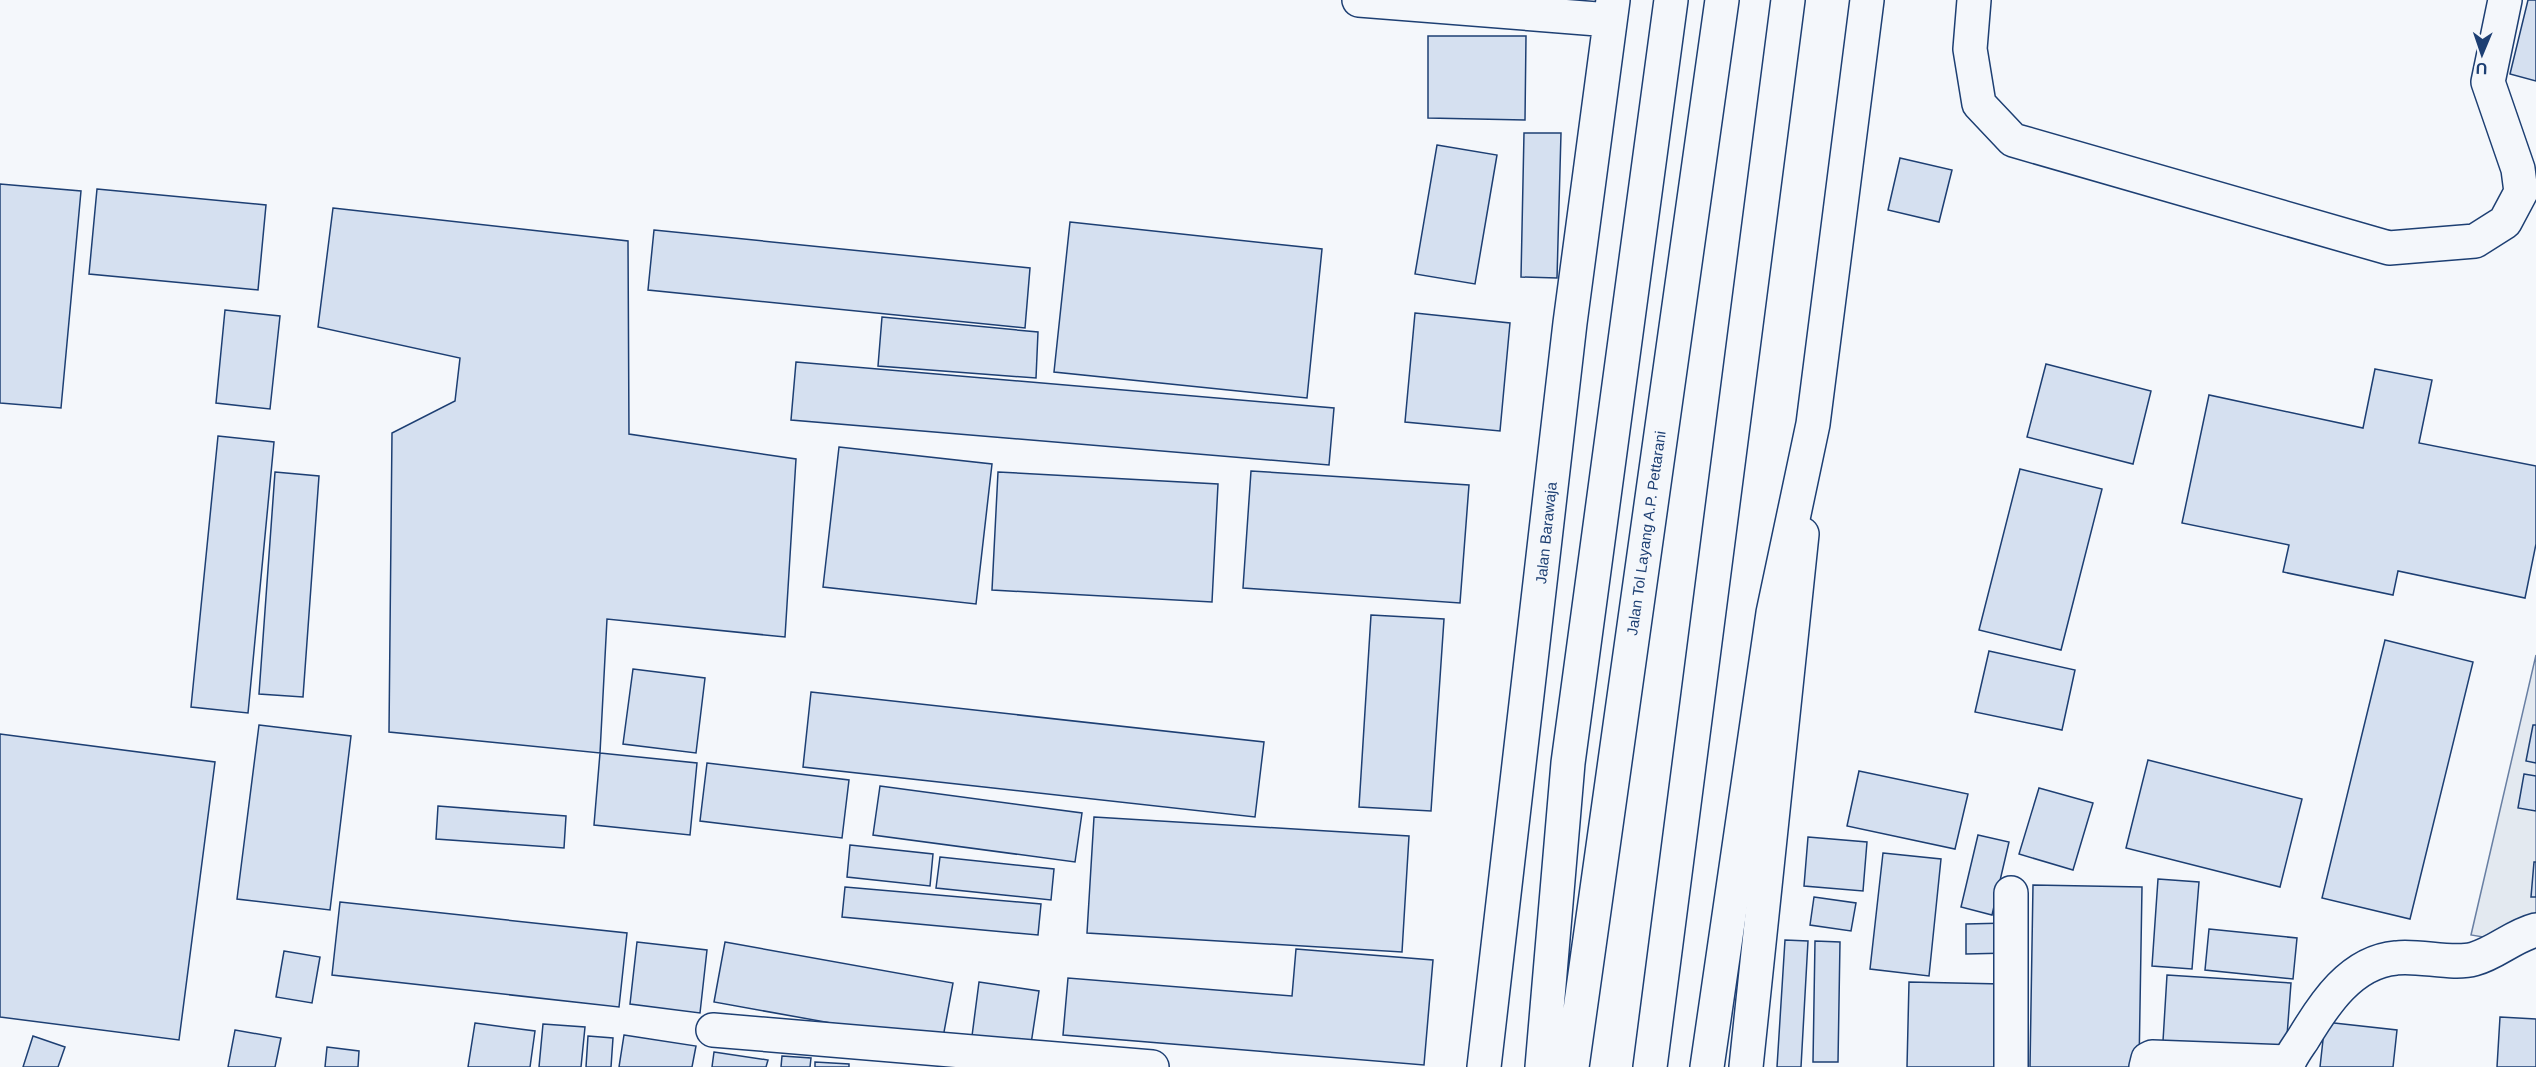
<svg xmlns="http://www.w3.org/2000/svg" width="2536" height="1067" font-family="Helvetica,sans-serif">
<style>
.green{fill:#e3e9f0;stroke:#687fa3;stroke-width:1.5}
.building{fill:#d5e0f0;stroke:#1d3f73;stroke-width:1.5}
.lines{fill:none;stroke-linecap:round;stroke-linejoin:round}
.minor-casing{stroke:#1d3f73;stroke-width:36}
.highway-casing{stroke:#1d3f73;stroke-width:36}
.minor{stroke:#f4f7fb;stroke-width:33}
.highway{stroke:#f4f7fb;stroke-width:33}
.labels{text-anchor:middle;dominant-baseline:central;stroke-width:4.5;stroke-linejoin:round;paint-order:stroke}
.street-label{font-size:15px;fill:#1d3f73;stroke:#f4f7fb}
</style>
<rect width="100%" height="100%" fill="#f4f7fb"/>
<path class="green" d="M2536,655V946L2471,935Z"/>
<path class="building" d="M2528,0H2536V81L2510,74Z
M1428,36H1526L1525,120L1428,118Z
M1524,133H1561L1557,278L1521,277Z
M1437,145L1497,155L1475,284L1415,274Z
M1900,158L1952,170L1939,222L1888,210Z
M0,184L81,191L61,408L0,403Z
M97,189L266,205L258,290L89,274Z
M333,208L628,241L629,434L796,459L785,637L607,619L600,753L389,732L392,433L455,401L460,358L318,327Z
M1070,222L1322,249L1307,398L1054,372Z
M654,230L1030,268L1025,328L648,290Z
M225,310L280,316L270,409L216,403Z
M1415,313L1510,323L1500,431L1405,422Z
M882,317L1038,332L1036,378L878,366Z
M796,362L1334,408L1329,465L791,420Z
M2046,364L2151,391L2133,464L2027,437Z
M2375,369L2432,380L2419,443L2536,466V544L2525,598L2398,571L2393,595L2283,572L2289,545L2182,523L2209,395L2363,428Z
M218,436L274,442L248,713L191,707Z
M839,447L992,464L976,604L823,587Z
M2020,469L2102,489L2061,650L1979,630Z
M1251,471L1469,485L1460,603L1243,588Z
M275,472L319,476L303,697L259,694Z
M998,472L1218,484L1212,602L992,590Z
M1371,615L1444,619L1431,811L1359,807Z
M2385,640L2473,662L2410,919L2322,898Z
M1989,651L2075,670L2062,730L1975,712Z
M633,669L705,678L696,753L623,744Z
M811,692L1264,742L1255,817L803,767Z
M259,725L351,736L330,910L237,899Z
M2533,725H2536V763L2526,761Z
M0,734L215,762L179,1040L0,1017Z
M600,753L697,763L690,835L594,825Z
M2148,760L2302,799L2280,887L2126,848Z
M707,763L849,780L842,838L700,821Z
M1859,771L1968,794L1955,849L1847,826Z
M2524,774L2536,776V811L2518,808Z
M880,786L1082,813L1075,862L873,835Z
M2039,788L2093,803L2073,870L2019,854Z
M438,806L566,816L564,848L436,839Z
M1094,817L1409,836L1402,952L1087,933Z
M1978,835L2009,842L1992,915L1961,907Z
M1808,837L1867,842L1863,891L1804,886Z
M850,845L933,854L930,886L847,877Z
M1883,853L1941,859L1929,976L1870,969Z
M940,857L1054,869L1051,900L936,888Z
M2534,862H2536V897H2531Z
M2158,879L2199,882L2192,969L2152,966Z
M2033,885L2142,887L2139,1067H2030Z
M845,887L1041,904L1038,935L842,917Z
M1814,897L1856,903L1851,931L1810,925Z
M340,902L627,933L619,1007L332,975Z
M2007,923L2008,953L1966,954V924Z
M2209,929L2297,938L2293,979L2205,970Z
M1785,940L1808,941L1801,1067H1777Z
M1815,941L1840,942L1838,1062H1813Z
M637,942L707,950L700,1013L630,1004Z
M725,942L953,983L942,1043L714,1002Z
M1296,949L1433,960L1424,1065L1063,1035L1068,978L1292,996Z
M284,951L320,957L312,1003L276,997Z
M2167,975L2291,983L2286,1049L2163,1041Z
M979,982L1039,991L1031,1044L972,1036Z
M1909,982L2002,984L2001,1067H1907Z
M2500,1017L2536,1019V1067H2497Z
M2325,1022L2397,1030L2393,1067H2320Z
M475,1023L535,1031L530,1067H468Z
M543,1024L585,1027L581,1067H539Z
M235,1030L281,1038L275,1067H228Z
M624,1035L696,1046L692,1067H619Z
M33,1036L65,1047L58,1067H23Z
M588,1036L613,1038L611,1067H586Z
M327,1047L359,1051L358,1067H325Z
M714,1052L768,1060L766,1067H712Z
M782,1056L811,1058L810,1067H781Z
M815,1062L849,1064V1067H815Z"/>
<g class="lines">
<defs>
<path id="minor" d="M1359,0L1610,20
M1974,0L1970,49L1979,104L2013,140L2389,248L2475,241L2505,222L2521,192L2518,169L2488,82L2505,0
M713,1030L1152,1067
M1484,1067L1570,323L1613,0
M1746,1067L1802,534
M2011,1067V893
M2146,1067L2148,1059L2152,1057L2289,1062
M2287,1067C2290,1057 2297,1048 2303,1039C2324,1004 2351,962 2396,958C2419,955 2453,965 2474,959C2496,953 2513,936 2536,930"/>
<path id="highway" d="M1542,1067L1568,763L1671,0
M1572,1067L1722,0
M1650,1067L1788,0
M1707,1067L1773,613L1813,424L1867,0"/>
</defs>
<use href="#minor" class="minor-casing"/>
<use href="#highway" class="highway-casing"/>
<use href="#minor" class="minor"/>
<use href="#highway" class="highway"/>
</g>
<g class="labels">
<g class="street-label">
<text transform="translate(1546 533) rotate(-84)">Jalan Barawaja</text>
<text transform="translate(1646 533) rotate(-82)">Jalan Tol Layang A.P. Pettarani</text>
</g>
</g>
<g transform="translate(2482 54) rotate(182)" stroke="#f4f7fb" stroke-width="4.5" paint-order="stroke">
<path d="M0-4.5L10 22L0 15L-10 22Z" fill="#1d3f73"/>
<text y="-9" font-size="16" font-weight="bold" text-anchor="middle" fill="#1d3f73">U</text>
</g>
</svg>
